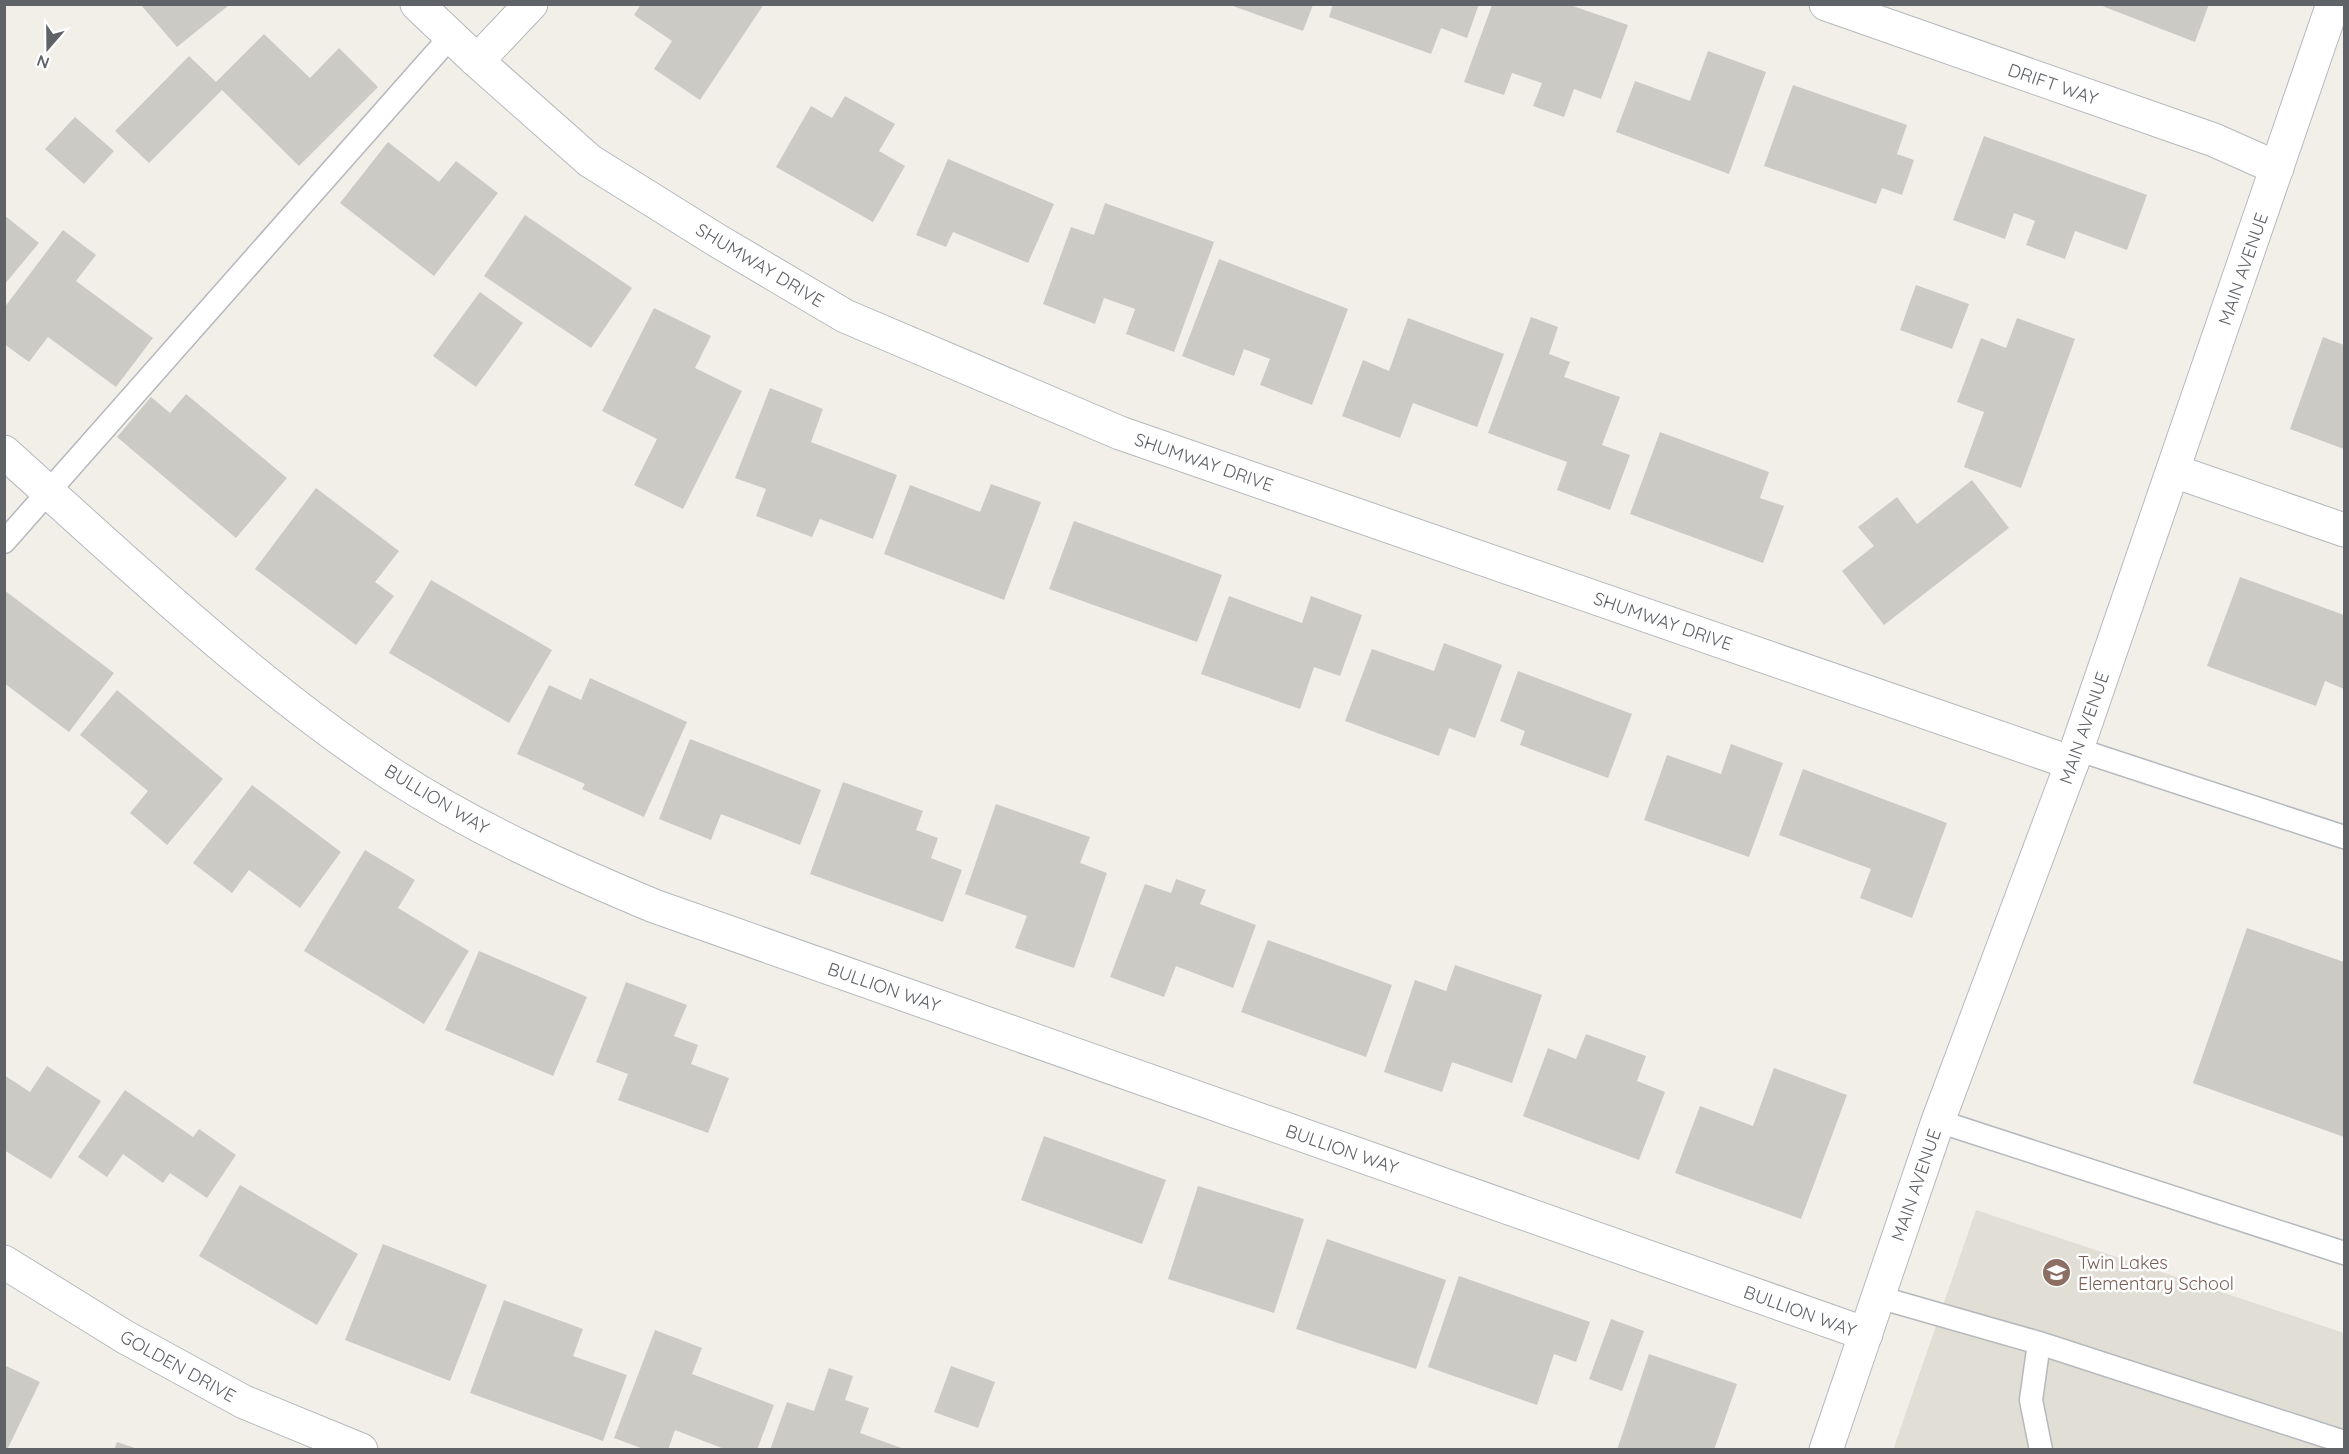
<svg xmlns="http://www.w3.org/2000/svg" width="2349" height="1454" font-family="Quicksand,sans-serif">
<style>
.education{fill:#e1ded6}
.building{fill:#cccac5}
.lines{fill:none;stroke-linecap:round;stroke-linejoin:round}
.lane-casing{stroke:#b5b8bc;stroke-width:25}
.street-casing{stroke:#b5b8bc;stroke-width:35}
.secondary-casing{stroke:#b6babf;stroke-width:35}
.lane{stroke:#fff;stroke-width:22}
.street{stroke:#fff;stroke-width:33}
.secondary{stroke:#fff;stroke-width:33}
.labels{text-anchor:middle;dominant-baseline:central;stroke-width:5;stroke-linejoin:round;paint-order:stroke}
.street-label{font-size:18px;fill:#5f6368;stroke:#fff}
.education-label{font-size:18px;fill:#785e54;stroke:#fff;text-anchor:start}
</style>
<rect width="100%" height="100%" fill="#f1efe8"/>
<path class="education" d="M1976,1210L2344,1333V1449L1893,1450Z"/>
<path class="building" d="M641,4H764L700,100L654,69L672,41L634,15Z
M1333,4H1479L1467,38L1441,28L1431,54L1329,17Z
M2097,4H2209L2195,42Z
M141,5H229L177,47Z
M1230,5H1313L1303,31Z
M1492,5H1570L1628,25L1601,99L1574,89L1564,117L1533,106L1542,83L1512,73L1504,95L1464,82Z
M264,34L310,78L339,48L378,87L299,166L222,90L149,163L115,131L189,56L216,82Z
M1708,51L1766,72L1729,174L1616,132L1635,81L1690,101Z
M1793,85L1907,125L1897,154L1914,160L1902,195L1882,188L1876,204L1764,166Z
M845,96L895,124L879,151L905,166L873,222L776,167L811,106L832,118Z
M75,117L114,151L84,184L45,149Z
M1984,136L2147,195L2127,250L2075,231L2065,259L2026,245L2035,221L2014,213L2005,239L1953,220Z
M388,142L439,182L456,161L498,193L434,276L340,203Z
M948,159L1054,204L1028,263L953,232L946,247L916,235Z
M1105,203L1214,242L1174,352L1126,334L1135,309L1104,298L1095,324L1043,304L1071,227L1094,235Z
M4,215L39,243L4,285Z
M525,215L632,288L591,348L484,276Z
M63,230L96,255L76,281L153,338L116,387L48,337L29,362L4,344V308Z
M1219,259L1348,309L1312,405L1260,385L1270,359L1244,349L1234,376L1182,356Z
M1916,285L1969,304L1952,349L1900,330Z
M480,292L523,323L476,387L433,356Z
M654,308L711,336L695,368L742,391L683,509L634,485L657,439L602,411Z
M1531,317L1558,327L1549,354L1570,362L1564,377L1620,397L1602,445L1630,455L1610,510L1557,490L1567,462L1488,433Z
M1408,318L1504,354L1477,427L1413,403L1400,438L1342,416L1363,360L1389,371Z
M2017,318L2075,339L2021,488L1964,467L1984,412L1957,402L1981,338L2006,348Z
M2323,337L2344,345V449L2290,429Z
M770,388L823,409L811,442L897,475L873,539L820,519L812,537L756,516L766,489L735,478Z
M186,394L287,478L236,538L117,437L151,397L170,413Z
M1660,432L1769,472L1760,498L1784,506L1763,563L1630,514Z
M1972,480L2009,528L1884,625L1842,571L1874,546L1858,527L1897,497L1917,524Z
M991,484L1041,502L1004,600L884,554L910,485L980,512Z
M316,488L399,551L375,582L394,596L356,645L255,569Z
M1074,521L1222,575L1197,642L1049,589Z
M2240,577L2344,615V689L2325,681L2316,706L2207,666Z
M431,580L552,650L509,723L389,653Z
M4,590L114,673L69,732L4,683Z
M1229,596L1302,623L1311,596L1362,615L1340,676L1314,667L1300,709L1201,674Z
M1444,643L1502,665L1475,738L1449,728L1439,756L1345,721L1372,649L1434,671Z
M1518,671L1632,714L1608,778L1520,745L1525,731L1500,721Z
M590,678L687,722L644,817L582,789L585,784L517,754L549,685L581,700Z
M117,690L223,779L167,845L130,813L148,791L80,735Z
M690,739L821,790L800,845L721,814L711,840L659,819Z
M1731,744L1783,763L1749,857L1644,820L1667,755L1721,774Z
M1803,769L1947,823L1912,918L1860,898L1871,869L1779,835Z
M843,782L923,811L916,830L938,838L931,858L962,870L943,922L810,874Z
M252,785L341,852L300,908L249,870L232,893L193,863Z
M996,804L1090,837L1080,863L1107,873L1074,968L1015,948L1027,916L965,894Z
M365,850L415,880L398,908L469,951L424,1024L304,951Z
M1176,879L1206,890L1200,904L1256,925L1233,988L1176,966L1164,997L1110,977L1145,884L1171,893Z
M2247,928L2344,962V1137L2193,1083Z
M1268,940L1392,985L1366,1057L1241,1012Z
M479,951L587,997L553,1076L445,1030Z
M1455,965L1542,995L1512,1083L1452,1062L1442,1092L1384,1072L1415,980L1446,991Z
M626,982L687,1005L674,1036L698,1045L691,1064L729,1078L708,1133L618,1100L628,1074L596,1062Z
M1586,1034L1646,1056L1637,1081L1665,1092L1639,1160L1523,1116L1548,1048L1576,1059Z
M47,1066L101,1101L51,1179L4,1150V1075L30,1092Z
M1774,1068L1847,1095L1801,1219L1675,1173L1700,1106L1753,1126Z
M125,1090L193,1137L199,1129L236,1155L207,1198L170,1173L163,1183L123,1154L107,1177L78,1157Z
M1044,1136L1166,1180L1142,1244L1021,1200Z
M240,1185L358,1254L317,1325L199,1256Z
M1198,1186L1304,1219L1274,1313L1168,1279Z
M1327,1239L1446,1280L1416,1369L1296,1329Z
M383,1244L487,1285L450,1381L345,1340Z
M1459,1276L1590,1322L1576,1362L1554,1354L1537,1405L1428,1367Z
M504,1300L583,1329L573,1356L627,1375L603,1441L470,1393Z
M1611,1319L1644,1331L1622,1391L1589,1379Z
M655,1330L702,1348L692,1374L774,1405L757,1450H727L675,1430L668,1450H646L614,1438Z
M1649,1354L1737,1384L1714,1450H1617Z
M4,1365L40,1382L7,1450H4Z
M951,1366L995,1382L978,1428L934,1412Z
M829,1368L853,1376L845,1400L869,1408L860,1433L907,1450H770L787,1402L814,1411Z
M117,1442L138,1449V1450H114Z"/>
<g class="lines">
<defs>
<path id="lane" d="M4,542L451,36
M2076,749L2344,837
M1938,1121L2344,1253
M1878,1297L2039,1343L2344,1442
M2039,1343L2031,1400L2041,1450"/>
<path id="street" d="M417,4L477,61L590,161L718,241L845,316L1120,433L2072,763
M1826,4L2214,140L2277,168
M477,61L531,4
M4,452C129,564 251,681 391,774C474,828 563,868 654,906L1866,1334
M2174,471L2344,530
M4,1262L125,1337L244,1402L361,1450"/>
<path id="secondary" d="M1826,1450L1938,1121L2072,763L2333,4"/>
</defs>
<use href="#lane" class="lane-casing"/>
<use href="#street" class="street-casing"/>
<use href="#secondary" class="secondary-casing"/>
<use href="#lane" class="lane"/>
<use href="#street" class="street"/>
<use href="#secondary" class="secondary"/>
</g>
<defs>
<symbol id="school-disc" viewBox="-11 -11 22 22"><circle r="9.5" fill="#8d6e63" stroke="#fff"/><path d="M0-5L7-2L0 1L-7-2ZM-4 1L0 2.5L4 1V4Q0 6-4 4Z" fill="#fff"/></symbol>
</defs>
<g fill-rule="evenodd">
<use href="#school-disc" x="2040" y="1256" width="33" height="33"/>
</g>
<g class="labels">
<g class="street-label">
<text transform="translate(2053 84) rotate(19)">DRIFT WAY</text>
<text transform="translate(760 265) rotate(31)">SHUMWAY DRIVE</text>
<text transform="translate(2243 269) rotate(-71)">MAIN AVENUE</text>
<text transform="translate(1204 462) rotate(19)">SHUMWAY DRIVE</text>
<text transform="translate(1663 621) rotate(19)">SHUMWAY DRIVE</text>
<text transform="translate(2084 728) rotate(-71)">MAIN AVENUE</text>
<text transform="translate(437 799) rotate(31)">BULLION WAY</text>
<text transform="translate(884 987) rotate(19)">BULLION WAY</text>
<text transform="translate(1342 1149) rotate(19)">BULLION WAY</text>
<text transform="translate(1916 1185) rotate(-71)">MAIN AVENUE</text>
<text transform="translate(1800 1311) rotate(20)">BULLION WAY</text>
<text transform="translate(178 1366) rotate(29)">GOLDEN DRIVE</text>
</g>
<g class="education-label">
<text x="2078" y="1262">Twin Lakes<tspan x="2078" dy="21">Elementary School</tspan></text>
</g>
</g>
<rect width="2349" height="1454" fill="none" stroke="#5f6368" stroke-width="12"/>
<g transform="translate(48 48) rotate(200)" stroke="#ffffff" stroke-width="4.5" paint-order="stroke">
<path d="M0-4.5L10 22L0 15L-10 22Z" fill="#5f6368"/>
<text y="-9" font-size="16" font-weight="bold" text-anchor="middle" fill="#5f6368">N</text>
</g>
</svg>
